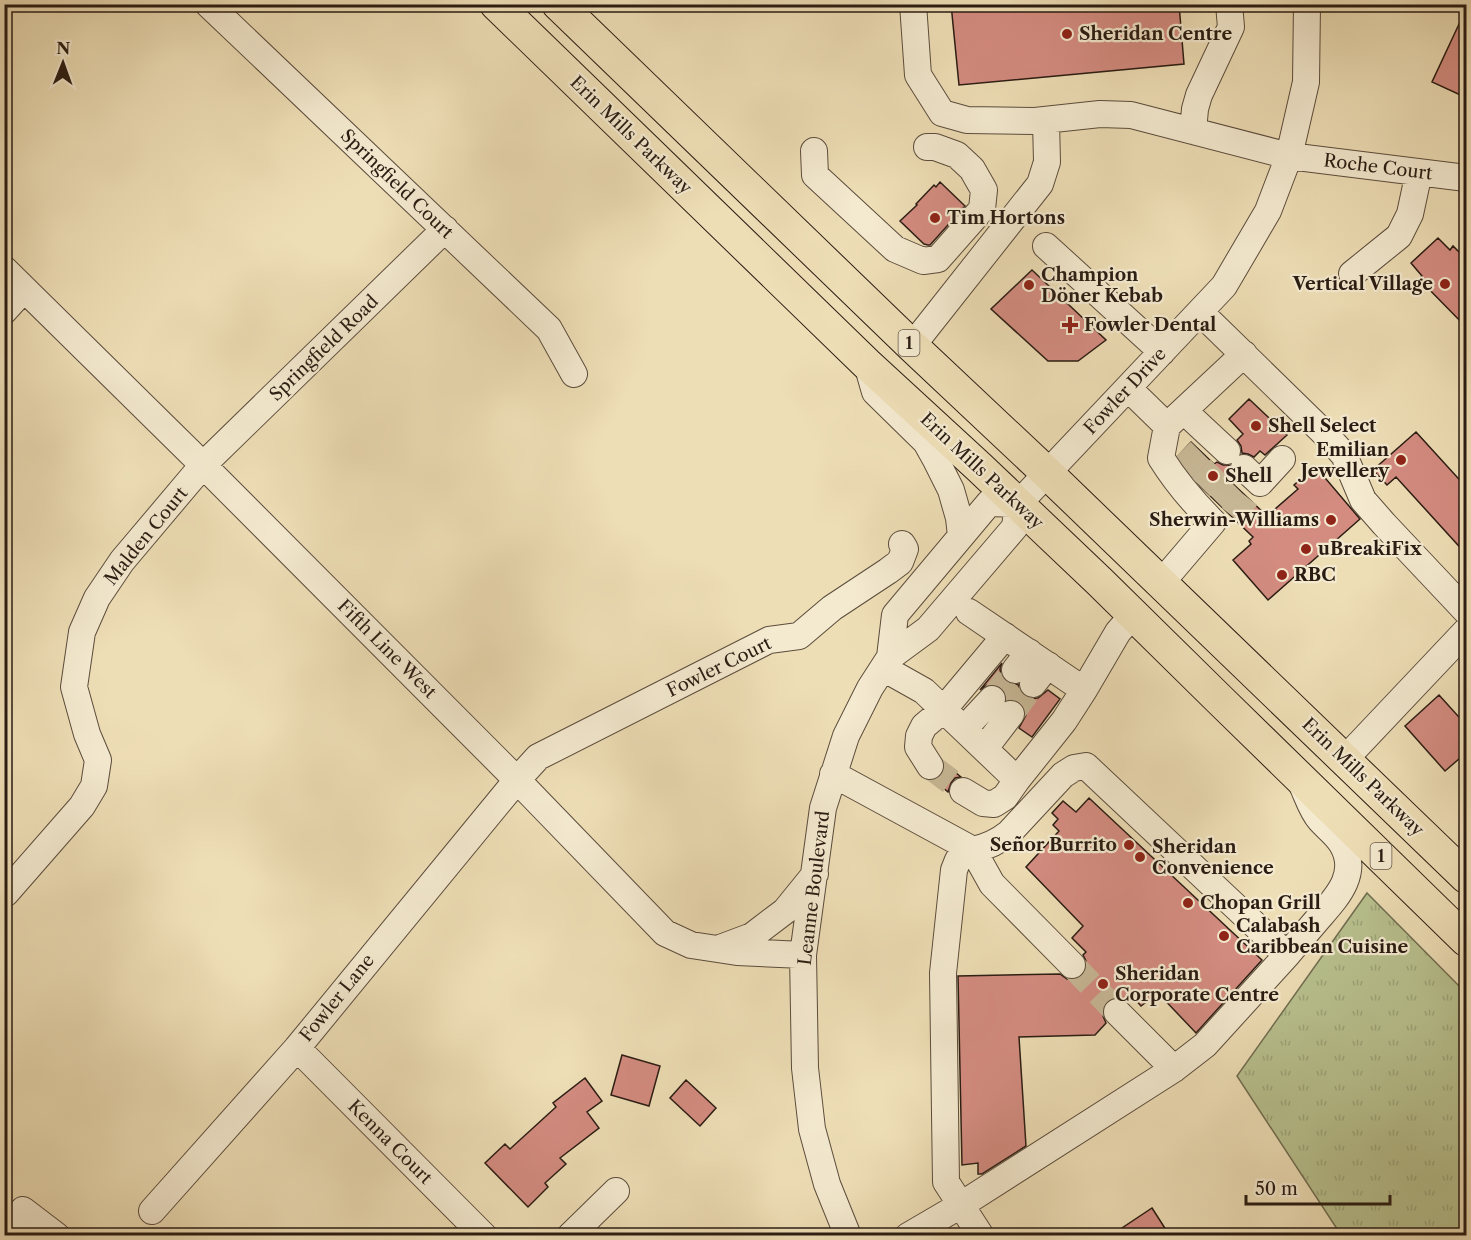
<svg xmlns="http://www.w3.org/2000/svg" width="1471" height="1240" font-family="'Libre Caslon Text',serif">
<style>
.grass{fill:url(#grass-tufts);stroke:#716e51;stroke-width:1.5}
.building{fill:#d48c81;stroke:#2a1c13;stroke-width:1.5}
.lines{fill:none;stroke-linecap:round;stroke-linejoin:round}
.minor-tunnel{stroke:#c7b795;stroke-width:26;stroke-dasharray:26 13;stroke-linecap:butt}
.minor-casing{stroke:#5b4c3c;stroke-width:28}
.major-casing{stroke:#2a1c13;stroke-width:34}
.minor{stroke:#f4ead0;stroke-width:26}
.major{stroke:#eedeb6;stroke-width:32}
.poi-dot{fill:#8f2418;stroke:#f4ead0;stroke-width:2}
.labels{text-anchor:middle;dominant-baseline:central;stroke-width:4.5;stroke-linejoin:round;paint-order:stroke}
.shield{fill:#f4ead0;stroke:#675a4c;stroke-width:1.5}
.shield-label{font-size:16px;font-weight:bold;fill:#2a1c13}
.poi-label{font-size:18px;font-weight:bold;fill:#2a1c13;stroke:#f4ead0;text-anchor:start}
.street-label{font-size:18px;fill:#2a1c13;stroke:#f4ead0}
</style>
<defs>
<pattern id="grass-tufts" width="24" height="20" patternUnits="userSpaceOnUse" patternTransform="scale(1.5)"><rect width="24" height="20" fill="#b8c18f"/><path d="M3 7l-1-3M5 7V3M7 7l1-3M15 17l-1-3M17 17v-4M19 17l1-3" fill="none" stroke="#9ea57a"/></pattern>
</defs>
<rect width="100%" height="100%" fill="#eedeb6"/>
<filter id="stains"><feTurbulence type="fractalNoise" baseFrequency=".00333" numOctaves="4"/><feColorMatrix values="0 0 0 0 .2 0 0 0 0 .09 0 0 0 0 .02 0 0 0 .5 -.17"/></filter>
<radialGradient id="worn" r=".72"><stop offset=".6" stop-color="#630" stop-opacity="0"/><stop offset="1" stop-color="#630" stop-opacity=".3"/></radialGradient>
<path class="grass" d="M1367,893L1466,993V1235H1341L1237,1076Z"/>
<path class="building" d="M951,4H1179L1184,64L959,85Z
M1467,7V98L1432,82Z
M940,182L965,206L930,245H928L924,244L900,221L917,205L916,204L934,185L936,187Z
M1438,238L1450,250L1453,246L1467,260V328L1419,279L1422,276L1411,263Z
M1032,270L1106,340L1078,361H1048L991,309Z
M1249,399L1287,435L1265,455L1260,451L1254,457L1248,454L1242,453L1241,446L1237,440L1243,434L1229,419Z
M1416,432L1467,488V555L1396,477L1387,485L1373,470Z
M1191,442L1214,464L1217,462L1223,465H1229L1230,473L1234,479L1231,482L1267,516L1298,489L1294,485L1315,466L1360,519L1268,600L1233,560L1251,544L1249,541L1253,537L1200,486L1178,456Z
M1002,663L1000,669L1001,676L1006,682L1012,685L1018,684L1019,690L1024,696L1030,699L1038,698L1048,690L1060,699L1032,737L1019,728L1026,715L1025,708L1021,702L1014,699L1007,700L1006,694L1003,688L996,685H987L980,690Z
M1439,695L1467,726V752L1445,771L1405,726Z
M944,763L961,777L955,778L951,783L948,792L934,780L938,778L943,773L945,766Z
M1089,798L1262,960L1196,1033L1158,993L1141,1006L1132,996L1127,1001L1120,997H1114L1107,1001L1102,1009L1103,1016L1106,1023L1095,1035L1019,1037L1026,1146L982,1174H978V1163L962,1165L958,976L1060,974L1067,979L1075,980L1083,975L1087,968L1086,961L1083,955L1086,952L1072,938L1083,926L1026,867L1059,831L1053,825L1058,819L1052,813L1063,801L1076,812Z
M622,1055L660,1066L649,1106L611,1095Z
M585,1078L602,1101L587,1112L599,1128L560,1158L566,1164L545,1183L548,1187L528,1207L485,1163L505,1144L510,1149L556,1107L553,1103Z
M686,1080L716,1108L700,1126L670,1098Z
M1152,1208L1170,1236H1110Z"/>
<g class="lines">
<path class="minor-tunnel" d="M1182,469L1200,451
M1201,487L1232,456
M1216,501L1233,484
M1232,516L1247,497
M992,699L1015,670
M1011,714L1033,684
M930,766L963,791
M1072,965L1117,1012"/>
<defs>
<path id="minor" d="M208,4L549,329L574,374
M913,4L918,75L942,113L967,120L1035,121L1100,114L1131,115L1289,156L1466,178
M1193,131L1195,109L1199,95L1231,27L1229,4
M814,151L815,175L895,249L923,261L938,259L982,209L984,190L972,169L957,155L935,147H927
M1046,246L1162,352
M4,269L203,465L517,780L665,933L691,945L737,952L803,955
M1352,274L1399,236L1410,214L1419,172
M4,311L24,289
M1200,312L1325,434L1344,455L1363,500L1384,524L1466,611
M912,346L1040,184L1047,162L1046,121
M869,371L875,392L926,442L936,460L951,490L959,518L961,536
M1128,388L1167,426L1244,354
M1184,411L1227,451
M1244,468L1260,483L1282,459
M1018,504L1224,286L1268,211L1289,156L1306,82L1307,4
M1161,583L1213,522C1193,502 1176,482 1161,458L1167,426
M969,612L1084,690L1118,632L1133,615
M890,657L928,629L1015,527L1018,504
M883,668L924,691L1017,780
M1015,670L1029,652
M1033,684L1048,665
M964,729L992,699
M985,748L1011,714
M1345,759L1466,631
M930,766L918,747L919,736L924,726L943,710L1005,636
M833,774L973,850C986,847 998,842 1009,833L1063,775L1074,768L1086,766L1287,955L1205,1045L1174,1069L961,1205L908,1236
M963,791L983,803L994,804L1005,797L1017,780L1064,721L1084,690
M4,893H6L82,806L94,786L98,760L87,734L74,687L82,632L97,598L122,561L203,465L445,229
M720,948L752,936L785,911L815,874
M1287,955C1297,943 1307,932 1317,920C1336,898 1360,874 1342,844C1336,834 1327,828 1320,820C1312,811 1308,798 1303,787
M1117,1012L1174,1069
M297,1048L484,1236
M152,1211L297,1048L517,780L538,757L769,640L799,636L832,608L888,571L900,562L905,549L902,544
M4,1232L23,1210L57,1236
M570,1236L616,1191
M848,1236L827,1184L812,1129L805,1068L803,955L823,808L846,736L870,688L890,657L895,615L989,503L1018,504
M981,1236L946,1182L943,973L954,870L958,860L973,850L992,884L1072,965"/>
<path id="major" d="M496,4L867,364L979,467L1099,581L1220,700L1466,940
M558,4L912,346L1047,473L1466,877"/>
</defs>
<use href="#minor" class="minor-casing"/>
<use href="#major" class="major-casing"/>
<use href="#minor" class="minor"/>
<use href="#major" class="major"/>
</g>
<g class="poi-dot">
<circle cx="1067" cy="34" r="6"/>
<circle cx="935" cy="218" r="6"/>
<circle cx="1445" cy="284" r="6"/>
<circle cx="1029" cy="285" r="6"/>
<path d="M1067 316h6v6h6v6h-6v6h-6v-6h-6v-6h6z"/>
<circle cx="1256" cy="426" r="6"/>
<circle cx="1401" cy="460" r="6"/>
<circle cx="1213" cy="476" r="6"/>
<circle cx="1331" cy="520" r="6"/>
<circle cx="1306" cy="549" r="6"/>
<circle cx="1282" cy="575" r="6"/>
<circle cx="1129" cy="845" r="6"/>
<circle cx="1140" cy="857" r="6"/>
<circle cx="1188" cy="903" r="6"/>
<circle cx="1224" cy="936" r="6"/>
<circle cx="1103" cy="984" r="6"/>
</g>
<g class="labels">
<g class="shield">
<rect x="898.5" y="330" width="21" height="26" rx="4.5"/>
<rect x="1370.5" y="843" width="21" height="26" rx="4.5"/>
</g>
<g class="shield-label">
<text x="909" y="343">1</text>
<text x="1381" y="856">1</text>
</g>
<g class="poi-label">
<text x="1079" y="34">Sheridan Centre</text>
<text x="947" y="218">Tim Hortons</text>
<text x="1041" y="275">Champion<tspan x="1041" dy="21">Döner Kebab</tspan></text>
<text x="1433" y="284" text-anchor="end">Vertical Village</text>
<text x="1084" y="325">Fowler Dental</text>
<text x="1268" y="426">Shell Select</text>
<text x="1389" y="450" text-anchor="end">Emilian<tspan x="1389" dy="21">Jewellery</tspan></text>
<text x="1225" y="476">Shell</text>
<text x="1319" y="520" text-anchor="end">Sherwin-Williams</text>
<text x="1318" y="549">uBreakiFix</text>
<text x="1294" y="575">RBC</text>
<text x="1117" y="845" text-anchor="end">Señor Burrito</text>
<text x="1152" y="847">Sheridan<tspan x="1152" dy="21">Convenience</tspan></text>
<text x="1200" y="903">Chopan Grill</text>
<text x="1236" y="926">Calabash<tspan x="1236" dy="21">Caribbean Cuisine</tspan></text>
<text x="1115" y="974">Sheridan<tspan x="1115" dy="21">Corporate Centre</tspan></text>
</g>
<g class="street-label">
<text transform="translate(631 135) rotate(44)">Erin Mills Parkway</text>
<text transform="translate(1378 167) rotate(7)">Roche Court</text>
<text transform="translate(397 184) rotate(44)">Springfield Court</text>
<text transform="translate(324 348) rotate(-44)">Springfield Road</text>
<text transform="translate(1125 391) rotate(-47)">Fowler Drive</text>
<text transform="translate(982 471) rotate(43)">Erin Mills Parkway</text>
<text transform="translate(146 536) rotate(-51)">Malden Court</text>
<text transform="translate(387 649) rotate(45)">Fifth Line West</text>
<text transform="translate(719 667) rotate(-26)">Fowler Court</text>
<text transform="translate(1363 777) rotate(44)">Erin Mills Parkway</text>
<text transform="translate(814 888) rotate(-83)">Leanne Boulevard</text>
<text transform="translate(337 998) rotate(-51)">Fowler Lane</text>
<text transform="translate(390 1142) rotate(45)">Kenna Court</text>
</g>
</g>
<rect width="1471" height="1240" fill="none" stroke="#eedeb6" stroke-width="24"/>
<rect x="6" y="6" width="1459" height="1228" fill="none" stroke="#2a1c13" stroke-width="3"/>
<rect x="12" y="12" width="1447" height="1216" fill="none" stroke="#2a1c13" stroke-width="1.5"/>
<g transform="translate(63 63) rotate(1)" stroke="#f4ead0" stroke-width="4.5" paint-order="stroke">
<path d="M0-4.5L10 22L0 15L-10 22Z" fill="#2a1c13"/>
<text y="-9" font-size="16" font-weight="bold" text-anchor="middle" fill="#2a1c13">N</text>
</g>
<path d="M1246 1195v9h144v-9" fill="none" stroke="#2a1c13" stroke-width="3"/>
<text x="1255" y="1195" font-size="18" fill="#2a1c13" stroke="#f4ead0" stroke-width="4.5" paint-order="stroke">50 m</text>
<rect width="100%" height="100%" filter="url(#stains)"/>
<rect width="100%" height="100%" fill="url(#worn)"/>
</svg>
